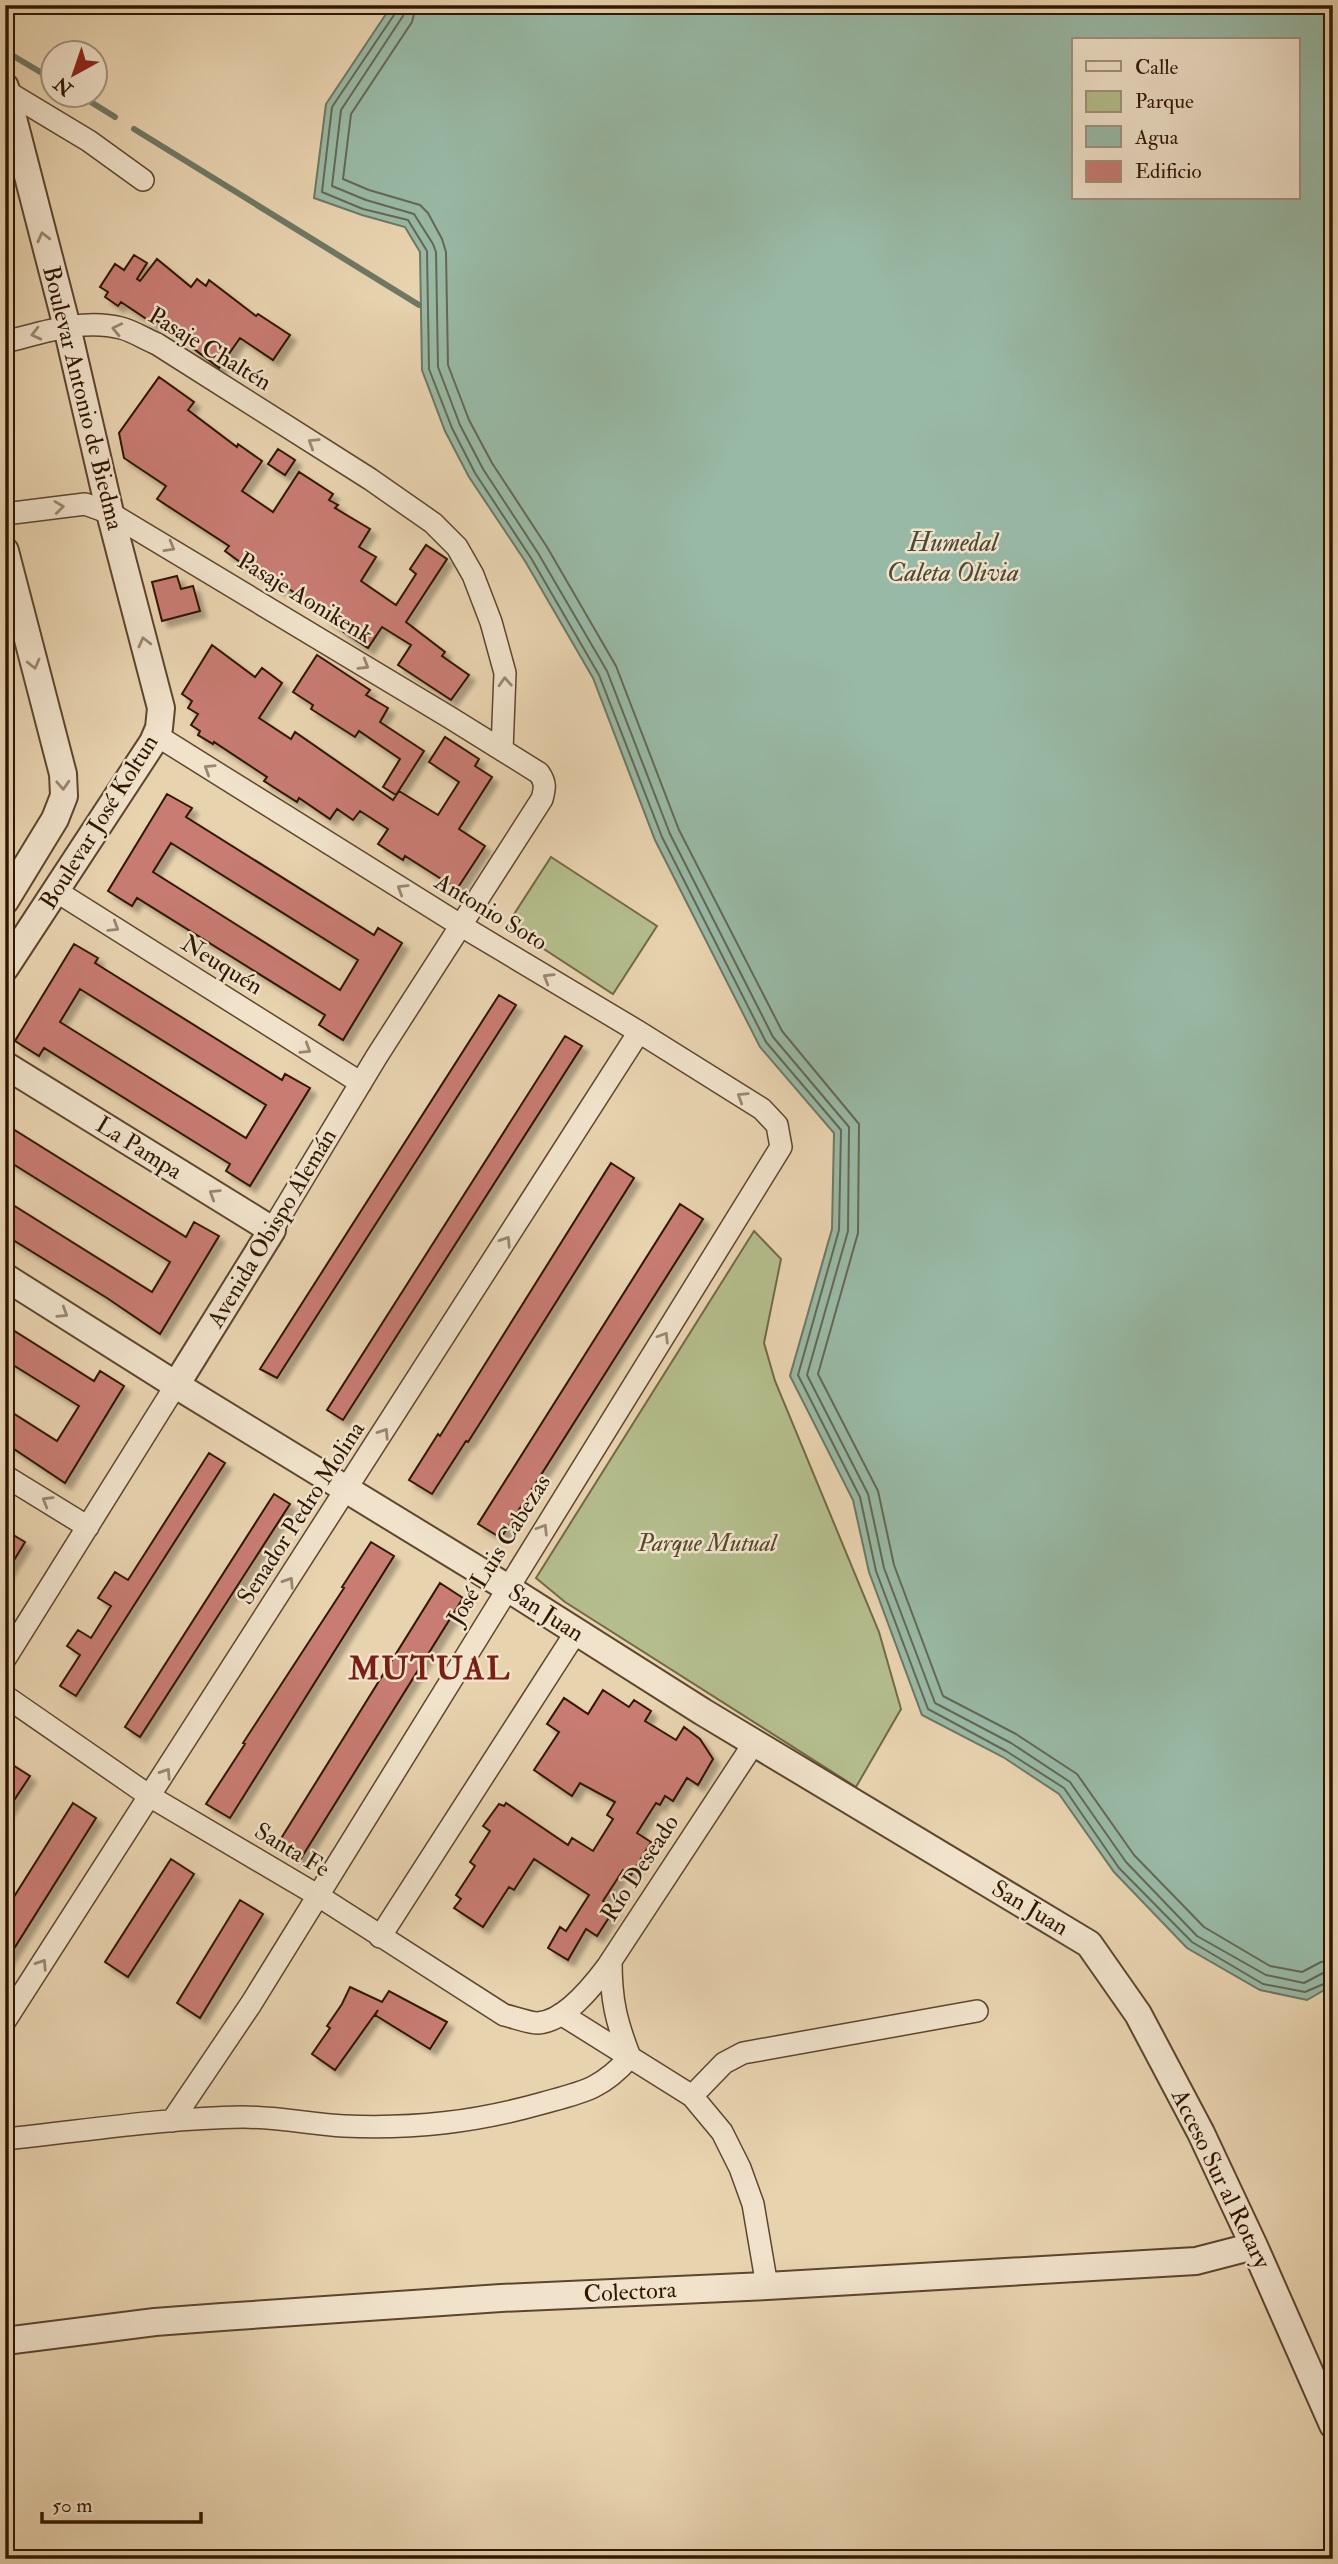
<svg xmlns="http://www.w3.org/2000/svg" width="1338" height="2564" font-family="'IM FELL Double Pica',serif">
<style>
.green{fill:#b4bd8c;stroke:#726a46;stroke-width:2}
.water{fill:#98b9a6;stroke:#6e7864;stroke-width:2;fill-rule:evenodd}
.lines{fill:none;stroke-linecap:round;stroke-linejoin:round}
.shore{stroke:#646853;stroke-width:2}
.stream{stroke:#6e7864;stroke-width:6}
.building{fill:#c87b72;stroke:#2f1700;stroke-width:2;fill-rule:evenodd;filter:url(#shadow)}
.minor-casing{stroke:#5d462c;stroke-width:24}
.tertiary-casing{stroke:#5d462c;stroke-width:30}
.minor{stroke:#f0e2cb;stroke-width:21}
.tertiary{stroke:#f0e2cb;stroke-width:26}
.oneway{stroke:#998770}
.labels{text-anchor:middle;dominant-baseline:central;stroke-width:5;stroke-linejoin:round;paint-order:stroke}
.street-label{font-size:24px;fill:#2f1700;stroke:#f0e2cb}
.park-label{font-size:24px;font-style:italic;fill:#57492a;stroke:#f0e2cb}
.water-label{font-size:26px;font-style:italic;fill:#4e4832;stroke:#f0e2cb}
.district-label{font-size:32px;font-weight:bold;letter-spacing:2px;fill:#7a1f14;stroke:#f0e2cb}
</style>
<defs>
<filter id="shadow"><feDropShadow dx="6" dy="6" stdDeviation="2" flood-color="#0004"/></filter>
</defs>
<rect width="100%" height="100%" fill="#e8d3af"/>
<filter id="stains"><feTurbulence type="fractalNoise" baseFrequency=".00286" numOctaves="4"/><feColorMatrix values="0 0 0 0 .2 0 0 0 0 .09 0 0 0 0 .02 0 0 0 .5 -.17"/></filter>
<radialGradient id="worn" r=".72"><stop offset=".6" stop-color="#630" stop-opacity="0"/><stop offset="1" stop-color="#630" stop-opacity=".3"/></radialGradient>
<path class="green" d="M551,857L657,926L613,994L507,925Z
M754,1231L781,1259L764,1343L775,1381L879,1632L901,1709L856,1787L565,1602L536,1578Z"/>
<path class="water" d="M392,5H1333V1985L1307,2000L1260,1990L1187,1948L1114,1872L1059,1794L1003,1757L922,1715L869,1572L853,1500L790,1376L832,1229L834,1133L760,1047L655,840L593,678L525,561L469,477L445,431L422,370L420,252L405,227L362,215L314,198L326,104ZM1074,40H1298V198H1074Z"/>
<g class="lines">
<path class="shore" d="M397,5L396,12L332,107L322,192L363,209L408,220L427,251L429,369L452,428L475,473L531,558L599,675L662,837L766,1042L841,1130L839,1230L798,1375L860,1497L876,1571L928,1709L1006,1751L1064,1788L1119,1868L1192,1942L1263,1984L1305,1992L1333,1980
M405,5L403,16L341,110L332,186L366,200L414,214L433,244L436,252L438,367L460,425L483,469L538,553L607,671L670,834L773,1037L849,1127L848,1231L807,1375L868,1494L884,1568L935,1703L1011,1743L1070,1782L1126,1862L1197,1936L1266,1975L1304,1983L1325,1972L1333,1971
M416,5L412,22L351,114L343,179L369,190L420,205L428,213L442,239L446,252L448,365L469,420L492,463L547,547L616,666L679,830L782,1031L859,1124L858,1233L818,1374L878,1491L894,1565L943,1696L1016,1734L1077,1774L1134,1855L1204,1927L1270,1966L1302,1972L1321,1962L1333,1960"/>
<path class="stream" d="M10,54L52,79
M78,94L115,117
M134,129L419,305"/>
</g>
<path class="building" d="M134,255L147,263L137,279L140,281L157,259L191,287L197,279L206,286L209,280L256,316L258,314L290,335L273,360L240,338L219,368L156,320L154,324L121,302L118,306L105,297L108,292L100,287L115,264L124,270Z
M159,377L194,402L188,410L237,447L238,444L262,461L242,491L273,512L299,472L333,494L329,500L338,505L335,508L370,529L359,547L376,557L361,581L396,605L416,574L410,569L426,545L447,559L406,622L445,652L442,656L469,675L451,700L398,665L411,645L382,627L368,648L341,630L342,629L325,618L327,616L286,587L283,591L259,576L225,551L229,546L157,499L166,486L124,458L119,433Z
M278,449L295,460L285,475L268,464Z
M177,576L181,589L193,586L200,611L162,621L152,582Z
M212,645L255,677L262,668L282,683L259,718L291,739L295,732L393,800L399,791L438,815L459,782L429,762L445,737L479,759L475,766L492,777L459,829L485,846L457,889L405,856L403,860L378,844L388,829L360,811L353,820L337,809L330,819L299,798L297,802L264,781L267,777L214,742L213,744L198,735L200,731L191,725L198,714L188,708L192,701L182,694Z
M317,655L370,690L366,695L388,708L380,722L424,751L396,795L383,787L400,759L359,731L355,737L311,709L313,705L293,692Z
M167,794L192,808L186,817L374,935L378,928L402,943L343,1040L319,1025L325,1015L137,898L132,906L108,891ZM171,843L358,960L340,990L153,872Z
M74,944L98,958L95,963L282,1080L285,1074L310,1088L250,1186L226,1171L230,1164L44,1048L39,1056L15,1041ZM80,989L266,1105L246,1138L60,1022Z
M499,995L516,1005L477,1066L277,1378L260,1369Z
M565,1036L582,1046L343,1420L327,1410Z
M5,1124L186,1237L194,1222L219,1236L160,1334L107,1298L5,1235V1200L152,1292L170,1262L5,1159Z
M611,1163L634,1178L482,1420L468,1442L466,1441L432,1494L409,1480L438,1434L440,1436Z
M680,1204L703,1219L501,1538L478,1524Z
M5,1325L94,1381L100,1371L124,1386L65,1483L5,1443V1408L57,1441L79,1406L5,1360Z
M209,1453L225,1463L76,1696L60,1686L80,1655L67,1646L78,1630L91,1638L111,1606L98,1598L115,1572L128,1580Z
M274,1494L290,1504L140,1737L125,1727Z
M5,1530L25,1542L5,1575Z
M371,1542L394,1556L230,1818L206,1804L245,1744L243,1743L344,1588L342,1587Z
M440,1583L463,1598L300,1860L277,1845Z
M603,1690L629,1707L634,1700L651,1711L645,1721L676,1740L684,1727L700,1739L713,1759L698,1785L687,1778L673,1801L665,1796L660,1805L656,1803L637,1833L651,1842L631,1875L623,1870L603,1901L615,1908L597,1936L586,1929L568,1960L548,1948L560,1927L566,1931L589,1895L534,1859L514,1890L509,1887L483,1927L454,1908L461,1899L456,1895L475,1866L470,1862L490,1831L483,1826L499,1804L504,1806L506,1803L568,1845L572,1838L593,1851L613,1819L607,1815L615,1802L580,1783L572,1796L534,1770L559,1732L547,1724L564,1698L588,1714Z
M5,1760L30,1776L5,1814Z
M73,1803L96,1818L5,1963V1911Z
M171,1859L194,1874L128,1977L105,1962Z
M240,1900L263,1914L200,2018L177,2003Z
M350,1987L382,2002L389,1991L447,2022L430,2049L375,2015L378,2010L335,2070L312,2054L330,2028L327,2026L342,2004Z"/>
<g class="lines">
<defs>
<path id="minor" d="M6,91L89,141L143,180
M5,342C42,333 82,318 121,328C133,331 145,339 157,344L370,479L433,523L457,547L473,575L491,622L505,673L502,750
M5,514L85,504L110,513L449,717L539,773C546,783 545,788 542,799L377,1056L272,1230
M156,735L460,925L639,1032L762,1109L777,1125L781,1147L251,2004L172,2121
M56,891L361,1083
M5,1476L88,1527
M5,1659L176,1385
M5,1696L151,1797L317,1895L504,2015C514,2017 528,2023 538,2023C565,2021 592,1987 607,1967L754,1743
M380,1937L576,1632
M561,2014L692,2096L722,2132L740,2168L753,2204L767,2286
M5,2021L639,1032
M692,2096L724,2063L743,2053L977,2011
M5,2139C84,2131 164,2118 243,2117C277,2117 311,2124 344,2126C414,2129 476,2122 543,2103C583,2092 602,2089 630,2057C616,2021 611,2000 611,1961"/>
<path id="tertiary" d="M5,87L67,327L110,513L161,708L159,728L153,742L5,968
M5,551L63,774L64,796L55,819L5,901
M5,1065L272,1230L176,1385
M5,1277L176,1385L506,1587L703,1712L1089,1944L1138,2014L1201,2133L1254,2246L1333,2425
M5,2341L155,2322L222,2317L501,2298L767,2286L1196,2261L1254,2246"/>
</defs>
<use href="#minor" class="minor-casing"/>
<use href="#tertiary" class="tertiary-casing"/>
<use href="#minor" class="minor"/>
<use href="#tertiary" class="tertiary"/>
</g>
<defs><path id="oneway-chevron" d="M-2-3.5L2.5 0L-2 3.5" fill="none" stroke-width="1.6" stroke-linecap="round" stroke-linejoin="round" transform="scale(1.75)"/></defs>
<g class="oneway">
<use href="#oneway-chevron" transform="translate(43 237) rotate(-104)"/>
<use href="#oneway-chevron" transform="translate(117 329) rotate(-167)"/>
<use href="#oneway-chevron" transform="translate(36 334) rotate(166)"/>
<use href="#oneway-chevron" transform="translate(313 443) rotate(-148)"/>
<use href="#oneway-chevron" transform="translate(59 507) rotate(-7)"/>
<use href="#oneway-chevron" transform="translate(170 547) rotate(30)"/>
<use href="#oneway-chevron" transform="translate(144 642) rotate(-104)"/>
<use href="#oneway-chevron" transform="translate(34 664) rotate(76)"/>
<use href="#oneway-chevron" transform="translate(364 665) rotate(31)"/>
<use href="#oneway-chevron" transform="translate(505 682) rotate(-93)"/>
<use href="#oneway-chevron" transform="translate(209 769) rotate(-148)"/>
<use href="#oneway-chevron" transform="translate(63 785) rotate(87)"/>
<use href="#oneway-chevron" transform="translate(402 889) rotate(-148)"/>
<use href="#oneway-chevron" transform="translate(114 927) rotate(32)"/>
<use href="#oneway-chevron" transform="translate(548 978) rotate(-149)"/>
<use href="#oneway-chevron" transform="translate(306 1049) rotate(32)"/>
<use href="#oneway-chevron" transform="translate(742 1097) rotate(-148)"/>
<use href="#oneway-chevron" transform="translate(214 1194) rotate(-148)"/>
<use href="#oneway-chevron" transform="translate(506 1241) rotate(-57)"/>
<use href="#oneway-chevron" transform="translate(63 1313) rotate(32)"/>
<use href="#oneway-chevron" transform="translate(664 1337) rotate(-58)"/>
<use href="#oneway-chevron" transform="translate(384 1433) rotate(-57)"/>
<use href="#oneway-chevron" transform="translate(47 1501) rotate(-149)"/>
<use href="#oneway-chevron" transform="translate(543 1529) rotate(-58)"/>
<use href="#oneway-chevron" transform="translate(289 1582) rotate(-57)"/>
<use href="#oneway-chevron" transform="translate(166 1773) rotate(-57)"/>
<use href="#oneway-chevron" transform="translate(42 1964) rotate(-57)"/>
</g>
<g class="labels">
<g class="street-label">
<text transform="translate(210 349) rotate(31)">Pasaje Chaltén</text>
<text transform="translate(83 398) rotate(76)">Boulevar Antonio de Biedma</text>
<text transform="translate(305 598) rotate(31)">Pasaje Aonikenk</text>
<text transform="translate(99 822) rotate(-58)">Boulevar José Koltun</text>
<text transform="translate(491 912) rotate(31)">Antonio Soto</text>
<text transform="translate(222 965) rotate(32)">Neuquén</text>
<text transform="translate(139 1148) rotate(32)">La Pampa</text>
<text transform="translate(272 1228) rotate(-59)">Avenida Obispo Alemán</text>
<text transform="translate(301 1513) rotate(-57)">Senador Pedro Molina</text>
<text transform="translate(499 1550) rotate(-58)">José Luis Cabezas</text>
<text transform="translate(546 1613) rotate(33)">San Juan</text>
<text transform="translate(292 1850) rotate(31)">Santa Fe</text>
<text transform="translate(640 1868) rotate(-57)">Río Deseado</text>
<text transform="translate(1030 1908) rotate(31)">San Juan</text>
<text transform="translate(1221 2179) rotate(64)">Acceso Sur al Rotary</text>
<text transform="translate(630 2292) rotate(-3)">Colectora</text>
</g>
<g class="park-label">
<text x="707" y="1543">Parque Mutual</text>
</g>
<g class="water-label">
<text x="953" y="543">Humedal<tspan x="953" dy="30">Caleta Olivia</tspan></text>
</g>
<g class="district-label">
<text x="430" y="1669">MUTUAL</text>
</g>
</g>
<rect width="1338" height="2564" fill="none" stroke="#e8d3af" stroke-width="28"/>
<rect x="7" y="7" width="1324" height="2550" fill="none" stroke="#2f1700" stroke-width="3.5"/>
<rect x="14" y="14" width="1310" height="2536" fill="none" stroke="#2f1700" stroke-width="2"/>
<rect x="1072" y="38" width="228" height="161" fill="#f0e2cb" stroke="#a3917a" stroke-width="2"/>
<rect x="1086" y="61" width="35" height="10" fill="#f0e2cb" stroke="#a3917a" stroke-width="2"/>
<text x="1135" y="74" font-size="21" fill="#2f1700">Calle</text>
<rect x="1086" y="91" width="35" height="21" fill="#b4bd8c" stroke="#a3917a" stroke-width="2"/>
<text x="1135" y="108" font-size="21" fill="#2f1700">Parque</text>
<rect x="1086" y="126" width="35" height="21" fill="#98b9a6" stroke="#a3917a" stroke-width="2"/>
<text x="1135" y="144" font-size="21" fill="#2f1700">Agua</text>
<rect x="1086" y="161" width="35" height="21" fill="#c87b72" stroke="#a3917a" stroke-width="2"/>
<text x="1135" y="178" font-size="21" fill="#2f1700">Edificio</text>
<g transform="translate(74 74) rotate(220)"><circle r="33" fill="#f0e2cb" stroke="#a3917a" stroke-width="2"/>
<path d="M0-5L12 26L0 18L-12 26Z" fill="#8f2418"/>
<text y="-10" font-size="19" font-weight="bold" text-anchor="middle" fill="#2f1700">N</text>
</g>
<path d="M42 2512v10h159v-10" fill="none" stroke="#2f1700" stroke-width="3.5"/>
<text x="52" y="2512" font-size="21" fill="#2f1700" stroke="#f0e2cb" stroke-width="5" paint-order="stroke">50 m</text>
<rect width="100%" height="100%" filter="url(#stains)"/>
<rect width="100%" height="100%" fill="url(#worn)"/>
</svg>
